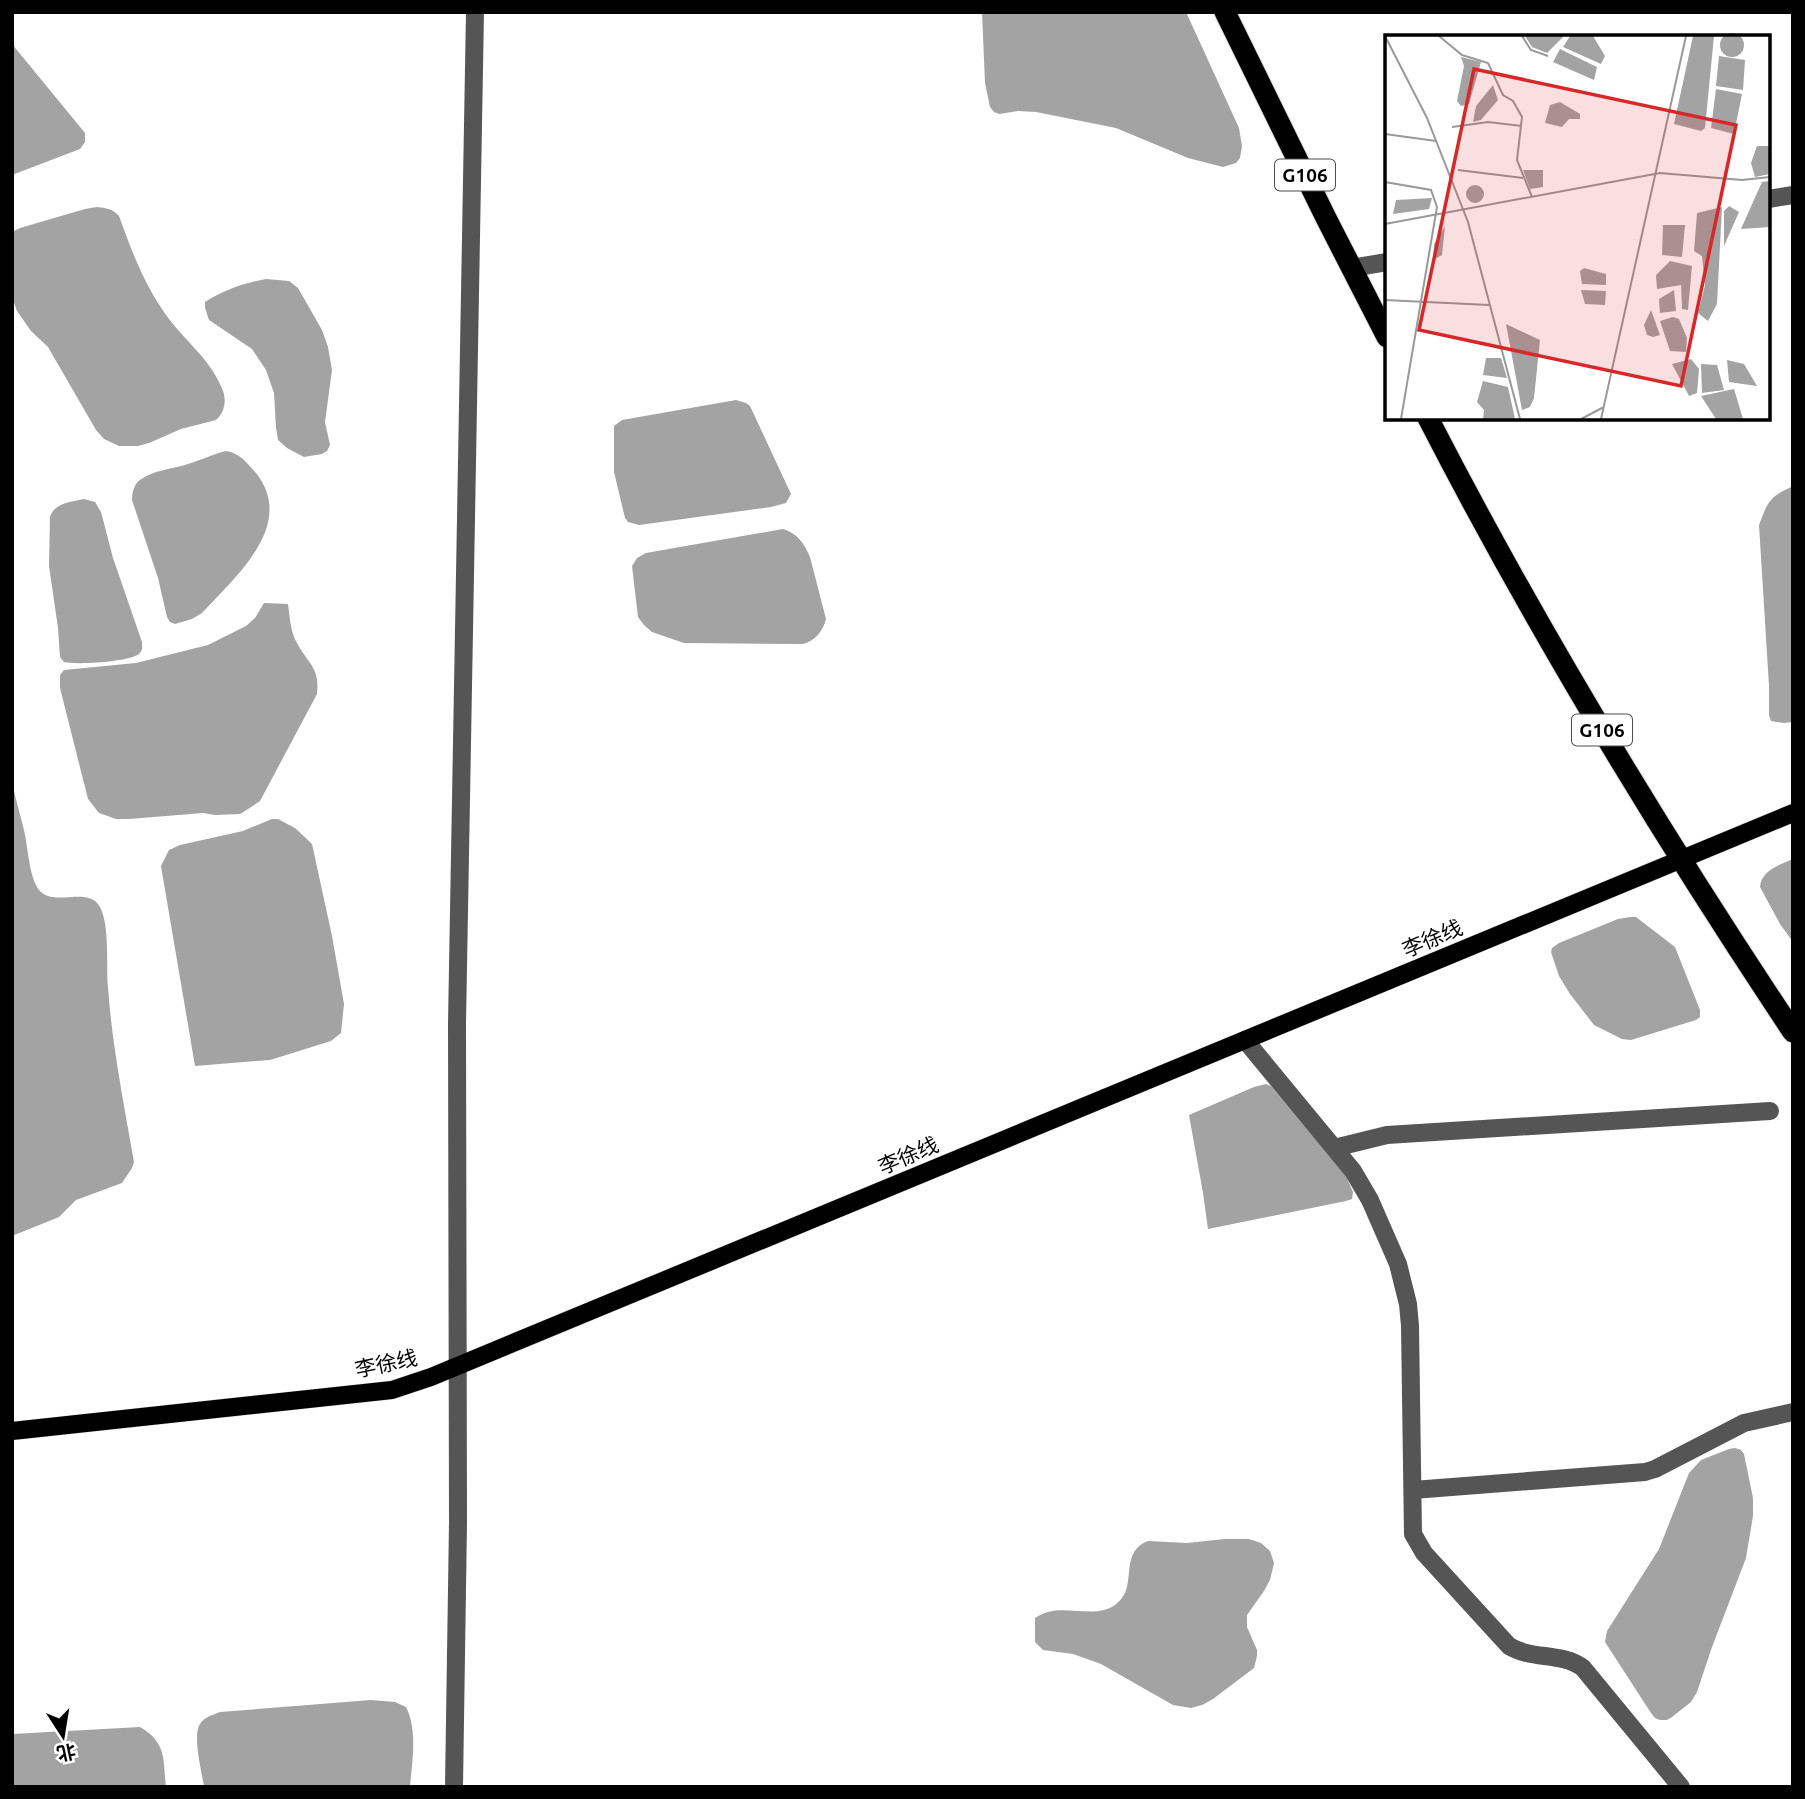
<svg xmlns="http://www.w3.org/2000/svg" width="1805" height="1799" font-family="Ubuntu,'Noto Sans SC',sans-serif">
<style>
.water{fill:#a3a3a3}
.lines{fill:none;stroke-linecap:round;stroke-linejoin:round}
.major-casing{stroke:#dbdbdb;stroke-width:19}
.highway-casing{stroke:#dbdbdb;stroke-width:23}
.minor{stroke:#555;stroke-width:18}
.major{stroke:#000;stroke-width:18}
.highway{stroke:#000;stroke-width:21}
.labels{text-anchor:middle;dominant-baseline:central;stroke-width:5;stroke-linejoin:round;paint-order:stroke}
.shield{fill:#fff;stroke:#4c4c4c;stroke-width:2}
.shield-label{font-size:19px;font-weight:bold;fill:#000}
.street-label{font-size:21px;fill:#000;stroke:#fff}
.inset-road{fill:none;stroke:#999;stroke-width:2}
.view{fill:#d62828;fill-opacity:0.15;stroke:#d62828;stroke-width:3.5}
.inset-edge{fill:none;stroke:#000;stroke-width:3.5}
</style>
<rect width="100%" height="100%" fill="#fff"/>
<path class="water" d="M982,12H1186L1239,128L1242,146L1240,158L1236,163L1223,167L1188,158L1116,128L1036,112L1018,111L999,114L994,112L990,107L985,83Z
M12,44L85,133V142L80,149L12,175Z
M97,207C106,208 113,209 119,216C131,249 142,279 162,309C179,336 208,356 221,386C227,398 226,411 216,420L181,429L149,443L138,446H119L104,439L96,430L48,347L31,331L17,311L12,297V232L20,228L85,209Z
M266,279L289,281L298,288L322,330L328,347L332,370L325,422L330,445L327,451L322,454L304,457L287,448L278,440L276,428L274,393L266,370L252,349L209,320L205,308V302C224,290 244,283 266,279Z
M736,400L746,403L750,406L791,494L786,503L771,507L639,525L628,522L625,518L614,472V426L622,420Z
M226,451C240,453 247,463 256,473C297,525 235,577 202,613L192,619L175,624L170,622L167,617L158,578L132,500C132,493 134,484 140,480C153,470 173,469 188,464C201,460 213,454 226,451Z
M1793,486V722L1784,723L1771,721L1769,715V686L1759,525C1768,501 1769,497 1793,486Z
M84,499L95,502L101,512L113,558L142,642C142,647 143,649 140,653C132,662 76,665 64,662L60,657L58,628L49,566L50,517C54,503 71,502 84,499Z
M783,529C798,534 804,543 810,557L826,619C823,631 815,641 803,644L684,643L652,632L644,625L638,617L632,566L637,558L646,553Z
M264,603L288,604C290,617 290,631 297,643C308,664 320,667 317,694L260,801L245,811L240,814L215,815L203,813L129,819H116L99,813L88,799L60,688V675L64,670L136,663L208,645L246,626L255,618Z
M12,783C16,799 20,815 24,830C28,846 29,881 41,892C57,906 89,886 100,907C110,926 106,965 108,987C112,1046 124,1104 134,1162L132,1168L122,1183L76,1200L59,1217L12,1236Z
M272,819H278L295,828L312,844L332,936L344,1004L341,1033L331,1041L270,1060L195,1066L161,866L169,850L180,845L243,831Z
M1793,859V942L1780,924L1760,887C1761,871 1779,865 1793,859Z
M1630,917H1636L1675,947L1700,1010V1017L1696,1020L1631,1040L1622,1039L1594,1025L1570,994L1559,976L1551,952L1552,948L1559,943L1618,919Z
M1266,1084L1271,1086L1346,1176L1353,1192L1352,1199L1346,1201L1208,1229L1203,1193L1189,1115L1254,1087Z
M1735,1448L1741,1450L1744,1454L1753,1498V1516L1746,1558L1712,1647L1697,1692L1691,1702L1672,1717L1667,1720H1660L1655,1718L1651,1713L1605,1642L1607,1631L1659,1549L1689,1473L1701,1460L1729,1449Z
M1225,1539H1249L1261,1543L1270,1551L1274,1563L1270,1580L1264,1591L1247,1615V1627L1257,1650V1656L1254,1668L1213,1699L1202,1705L1191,1708L1173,1705L1101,1664L1073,1654L1043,1650L1035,1642V1618C1060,1600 1092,1621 1115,1605C1140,1588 1117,1553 1148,1541L1187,1543Z
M371,1700L395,1702L406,1707C418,1731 412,1761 410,1787H204C202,1772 192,1736 200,1724C204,1717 213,1715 220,1712Z
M140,1727C167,1743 163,1759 166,1787H12V1734Z"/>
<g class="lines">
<defs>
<path id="major" d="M12,1431L392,1390L431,1377L1793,813"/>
<path id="highway" d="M1225,12L1326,218L1387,337
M1428,418C1537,630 1661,834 1793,1032"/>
</defs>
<use href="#major" class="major-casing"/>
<use href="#highway" class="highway-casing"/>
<path class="minor" d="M1768,199L1793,195
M1351,268L1387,262
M1245,1040L1353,1171L1370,1200L1398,1264L1408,1304L1410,1326L1413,1534L1424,1553L1509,1646C1532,1660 1562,1652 1583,1668L1681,1787
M1334,1148L1387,1135L1770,1111
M1413,1490L1645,1472L1655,1469L1744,1423L1793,1412
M454,1787L458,1523L457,1024L475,12"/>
<use href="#major" class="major"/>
<use href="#highway" class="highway"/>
</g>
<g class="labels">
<g class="shield">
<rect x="1275" y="159.5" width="60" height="31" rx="5"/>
<rect x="1572" y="714.5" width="60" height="31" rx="5"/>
</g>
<g class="shield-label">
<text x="1305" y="175">G106</text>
<text x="1602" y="730">G106</text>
</g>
<g class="street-label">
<text transform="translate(1432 938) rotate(-23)">李徐线</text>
<text transform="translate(908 1155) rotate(-23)">李徐线</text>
<text transform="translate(386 1363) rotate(-12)">李徐线</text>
</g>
</g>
<g transform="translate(1385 35)">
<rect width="385" height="385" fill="#fff"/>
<path d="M335 10a12 12 0 1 1 24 0a12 12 0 1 1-24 0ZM140,1H179L162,18L147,12ZM185,1H208L220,21L216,29L178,12ZM308,1H329L320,93L316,96L289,89ZM175,14L212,32L209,45L168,27ZM334,21L360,25L358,55L331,51ZM76,22L96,27L84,69L76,71L72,66L79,31ZM108,50L113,65L96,85L88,87L91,71ZM331,54L357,59L349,99L326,93ZM175,67L195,79V84H184L177,92L160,88L165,70ZM372,111H385V139L370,142L366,128ZM138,135H158V152L145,154ZM385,146V192L356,194L377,147ZM81 159a9 9 0 1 1 18 0a9 9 0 1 1-18 0ZM47,163L44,174L8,179L11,165ZM344,171L354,177L339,211V176ZM337,172L332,269L323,286L313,278L320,250L317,221L309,216L312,178ZM278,190H300L297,222L277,220ZM60,191L57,220L48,225L49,209ZM285,226L307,231L303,275L297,274L296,250L272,254L271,240ZM199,233L221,239V250L197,249L195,236ZM196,255L221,256L220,270L200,269ZM289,255L291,276L275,278L274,264ZM266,275L275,300L268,302L262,300L259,290ZM288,282L294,284L302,303L301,317L285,316L275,286ZM121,289L155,305L149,363L145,372L137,375ZM101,323H116L122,343L98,340ZM306,324L314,334L312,358L304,361L287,329ZM342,325L359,329L372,351L344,347ZM316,329L332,330L339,355L317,358ZM98,346L123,352L130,384H98L99,375L92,367ZM349,354L358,384H331L316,361Z" fill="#a3a3a3"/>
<path class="inset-road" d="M0,1L42,83L83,187L135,384M54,1L77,20L103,28L118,60L128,66L137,82L132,125L147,162M137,1L146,15L163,21M67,92L103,87L137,91M0,99L51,106M73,135L138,143M0,147L46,155L52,172L16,384M0,189L275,138L357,145L385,142M0,265L104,270M196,384L219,372M216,384L301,1"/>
<path class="view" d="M89,34L351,90L296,351L34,295Z"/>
<rect width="385" height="385" class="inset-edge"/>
</g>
<rect width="1805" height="1799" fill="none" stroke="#000000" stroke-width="28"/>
<g transform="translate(63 1736) rotate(168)" stroke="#ffffff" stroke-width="5" paint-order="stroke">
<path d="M0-5L12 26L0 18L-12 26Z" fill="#000000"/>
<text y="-10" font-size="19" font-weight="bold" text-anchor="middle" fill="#000000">北</text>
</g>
</svg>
